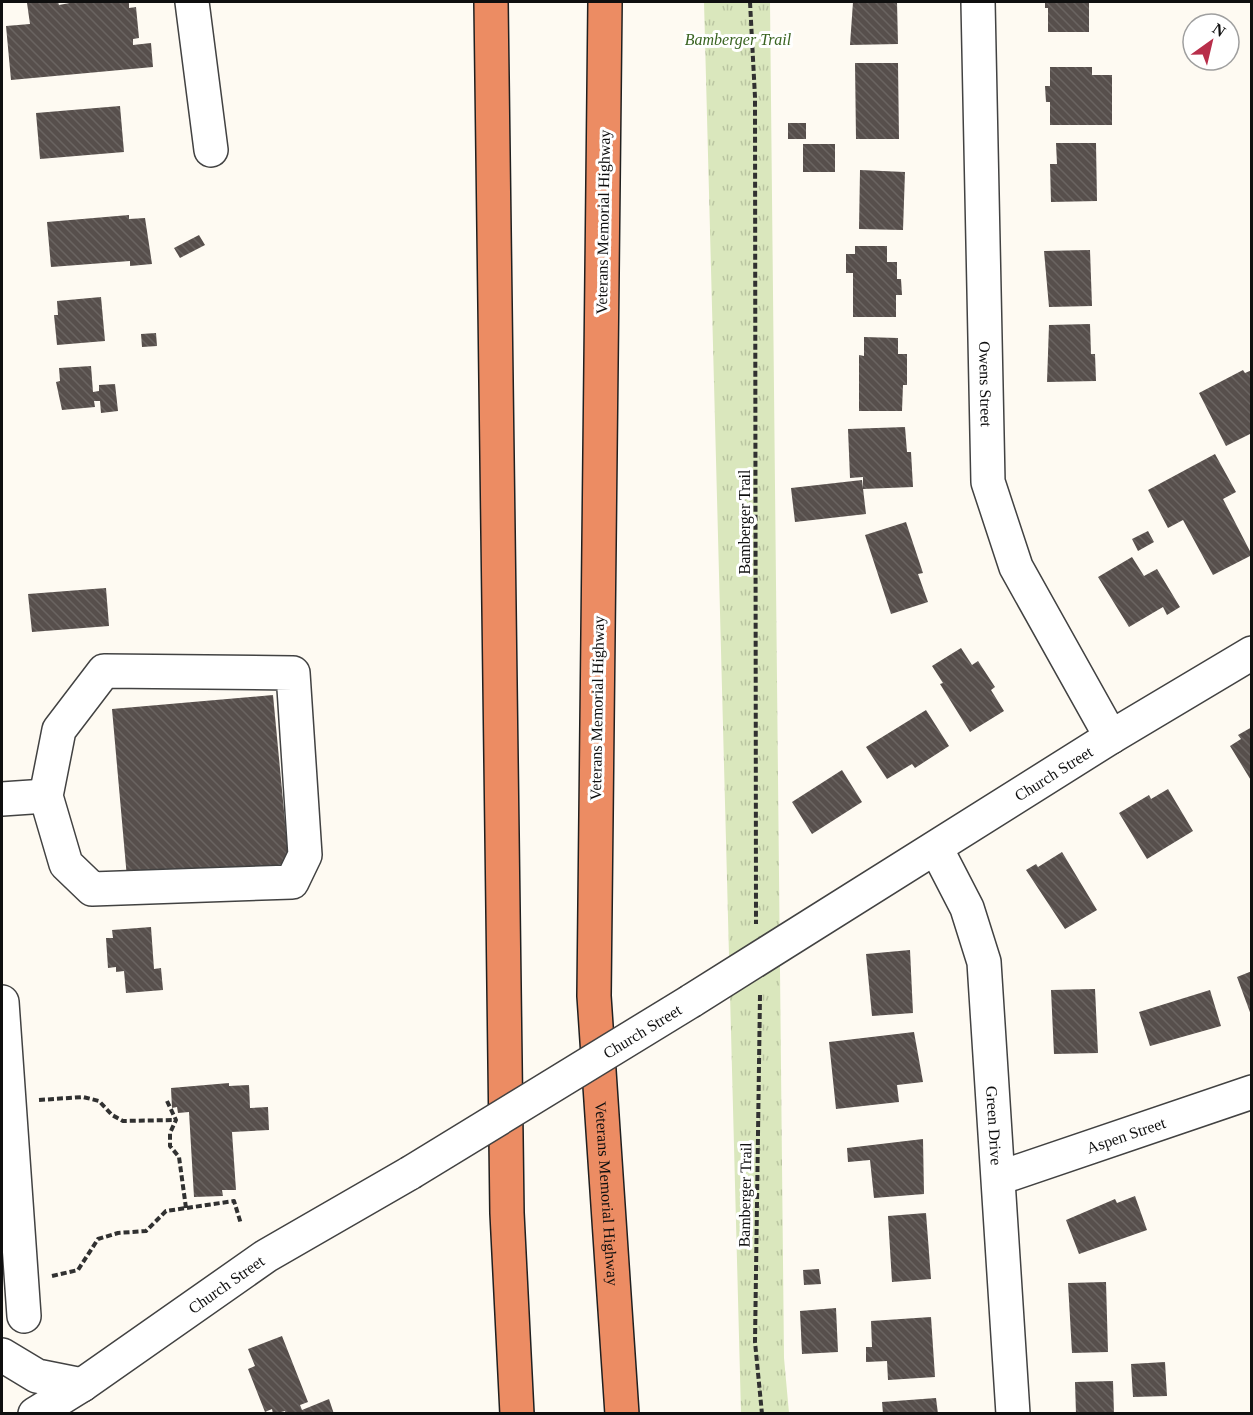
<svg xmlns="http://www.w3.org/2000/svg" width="1253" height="1415" font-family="Georgia,serif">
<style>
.park{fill:url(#park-tufts)}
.building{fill:url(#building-back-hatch)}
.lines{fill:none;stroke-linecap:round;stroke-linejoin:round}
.minor-casing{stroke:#424242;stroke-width:36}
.highway-casing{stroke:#202020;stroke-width:36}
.path{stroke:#313131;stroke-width:4;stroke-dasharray:6 3;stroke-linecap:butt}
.minor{stroke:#fff;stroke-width:33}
.highway{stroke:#ec8c63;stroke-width:33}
.minor-bridge-casing{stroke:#424242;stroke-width:36;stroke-linecap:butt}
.minor-bridge{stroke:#fff;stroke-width:33}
.labels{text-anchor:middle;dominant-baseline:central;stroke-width:6;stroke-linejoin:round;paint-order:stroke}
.park-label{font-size:16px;font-style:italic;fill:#3a6422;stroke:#fff}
.street-label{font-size:16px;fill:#0f0f0f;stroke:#fff}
</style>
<defs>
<pattern id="park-tufts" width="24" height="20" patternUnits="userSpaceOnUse" patternTransform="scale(1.5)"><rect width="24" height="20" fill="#dae7bd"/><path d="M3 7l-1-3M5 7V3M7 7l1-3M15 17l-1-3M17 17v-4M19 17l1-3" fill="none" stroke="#bac5a1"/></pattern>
<pattern id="building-back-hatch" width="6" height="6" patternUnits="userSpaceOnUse" patternTransform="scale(1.5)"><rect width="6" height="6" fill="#574f4c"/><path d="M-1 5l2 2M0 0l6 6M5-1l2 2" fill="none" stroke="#6a6461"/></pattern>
</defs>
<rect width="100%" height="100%" fill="#fefaf2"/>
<path class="park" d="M704,2H770L784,1358L789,1413H741Z"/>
<path class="building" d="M58,2L59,5L75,2H129V8L136,7L139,38L133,39V45L151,43L153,67L11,80L6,26L30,24L27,3Z
M853,2H897L898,44L850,45Z
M1045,2H1089V32H1048V8H1045Z
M855,63H898L899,139H856Z
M1050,67H1092V75H1112V125H1050V102H1046L1045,86H1050Z
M120,106L124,152L40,159L36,113Z
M788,123H806V139H788Z
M1056,143H1096L1097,201L1051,202L1050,164H1057Z
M803,144H835V172H803Z
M860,170L905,172L903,230L859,229Z
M129,215V219L145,218L152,264L130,266V261L51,267L47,222Z
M199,235L205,245L180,258L174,248Z
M855,246H887V262H897V279H901L902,295H896V317H853V273H846V254H855Z
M1090,250L1092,306L1049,307L1044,251Z
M101,297L105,341L57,345L54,315H58L57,301Z
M1090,324L1091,354H1095L1096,381L1047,382L1049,325Z
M156,333L157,346L142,347L141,334Z
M864,337L898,338V354H907V385H903L902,411H859V355L864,356Z
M91,366L93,392L99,391V385L115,384L118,411L101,413L100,401H94L95,407L62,410L56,382L60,381L59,368Z
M1243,370L1245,373L1252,370V433L1226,446L1199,393Z
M905,427L907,452H911L913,487L863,489V477L850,478L848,429Z
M1215,454L1236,492L1223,499L1252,555L1213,575L1183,520L1168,528L1148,490Z
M862,480L866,514L795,522L791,488Z
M906,522L923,573L918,574L928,602L891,614L865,535Z
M1148,531L1154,542L1138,551L1132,539Z
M1132,557L1144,576L1157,569L1180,607L1167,615L1163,607L1129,627L1098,577Z
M106,588L109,626L32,632L28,594Z
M961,648L972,665L978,661L995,687L991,690L1004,711L970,732L940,684L943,683L932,666Z
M273,695L289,864L127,878L112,709Z
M926,710L949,746L915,768L912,764L887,779L866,747Z
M1252,727V782L1230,746L1241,739L1238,735Z
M842,770L862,802L812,834L792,802Z
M1168,789L1193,831L1147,859L1119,813L1149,795L1151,799Z
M1062,852L1097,910L1065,929L1026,870L1036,864L1038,867Z
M151,927L154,969L161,968L163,990L126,993L124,971L116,972V967L108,968L106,938H113L112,930Z
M910,950L913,1013L872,1016L866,954Z
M1252,971V1015H1251L1237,977Z
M1095,989L1098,1053L1054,1054L1051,990Z
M1210,990L1221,1026L1150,1046L1139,1012Z
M914,1032L923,1082L897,1085L899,1102L836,1109L829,1042Z
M229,1083V1086L249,1085L250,1108L268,1107L269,1130L232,1132L236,1190H222L223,1196L194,1197L189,1112L178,1113L177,1107L172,1108L171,1088Z
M923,1139L924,1194L874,1198L870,1160L848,1162L847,1148Z
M1135,1196L1147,1230L1079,1254L1066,1220L1115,1199L1117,1203Z
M926,1213L931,1279L892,1282L888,1216Z
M819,1269L821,1284L804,1285L803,1270Z
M1106,1282L1108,1352L1072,1353L1068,1283Z
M836,1308L838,1352L802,1354L800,1311Z
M931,1317L935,1377L888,1380L887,1361L866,1362V1347H872L871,1321Z
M282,1336L308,1402L300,1405L302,1410L329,1399L334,1414H286L285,1411L273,1414L272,1409L265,1412L248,1369L255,1366L248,1349Z
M1165,1362L1167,1396L1133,1397L1131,1364Z
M1113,1381L1114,1414H1076L1075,1382Z
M936,1398L938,1414H883L882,1402Z"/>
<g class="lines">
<defs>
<g id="minor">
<path d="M192,2L211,150"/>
<path id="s1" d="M978,2L988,482L1016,567L1111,737"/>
<path d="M104,671L293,673L305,855L292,882L92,889L66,864L46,796L59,730Z"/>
<path d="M2,799L46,796"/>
<path id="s2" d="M936,848L967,908L984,962L1013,1414"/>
<path id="s3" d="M691,1001L1111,737L1252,653"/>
<path d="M2,1002L24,1316"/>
<path id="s4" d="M999,1178L1252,1092"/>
<path d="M2,1355L37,1376L82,1385"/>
<path id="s5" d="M35,1414L82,1385L266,1256L410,1173"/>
</g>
<g id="highway">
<path d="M491,2L507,1213L517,1414"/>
<path id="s6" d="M605,2L594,996L622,1414"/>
</g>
</defs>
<use href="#minor" class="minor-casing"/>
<use href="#highway" class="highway-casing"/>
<path class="path" d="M750,2L755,97L756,924
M760,995L755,1342L762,1414
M39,1100L83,1097L99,1101L112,1115L123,1121L176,1120
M167,1101L176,1120L170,1133V1146L179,1157L186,1208
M52,1276L78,1270L98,1239L118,1233L146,1231L166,1211L234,1201L241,1224"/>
<use href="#minor" class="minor"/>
<use href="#highway" class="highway"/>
<defs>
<g id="minor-bridge">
<path id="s7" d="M410,1173L691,1001"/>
</g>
</defs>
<use href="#minor-bridge" class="minor-bridge-casing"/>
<use href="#minor-bridge" class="minor-bridge"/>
</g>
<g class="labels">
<g class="park-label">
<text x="738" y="39">Bamberger Trail</text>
</g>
<g class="street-label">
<text transform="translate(603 222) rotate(-89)">Veterans Memorial Highway</text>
<text stroke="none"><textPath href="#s1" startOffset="382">Owens Street</textPath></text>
<text transform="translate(744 522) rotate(-90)">Bamberger Trail</text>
<text transform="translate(597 708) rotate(-89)">Veterans Memorial Highway</text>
<text stroke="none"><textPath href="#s3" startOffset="428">Church Street</textPath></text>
<text stroke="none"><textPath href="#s7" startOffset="272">Church Street</textPath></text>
<text stroke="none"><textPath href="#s2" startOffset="288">Green Drive</textPath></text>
<text stroke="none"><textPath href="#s4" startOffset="134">Aspen Street</textPath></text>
<text stroke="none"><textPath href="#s6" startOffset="1192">Veterans Memorial Highway</textPath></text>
<text transform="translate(745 1195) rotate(-89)">Bamberger Trail</text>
<text stroke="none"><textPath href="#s5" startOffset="231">Church Street</textPath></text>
</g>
</g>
<rect width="1253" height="1415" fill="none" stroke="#0f0f0f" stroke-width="6"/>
<g transform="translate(1211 42) rotate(34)"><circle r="28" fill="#ffffff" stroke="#9f9f9f" stroke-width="1.5"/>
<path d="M0-4.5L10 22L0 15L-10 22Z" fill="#b82e4a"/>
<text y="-9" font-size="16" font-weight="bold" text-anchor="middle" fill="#0f0f0f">N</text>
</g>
</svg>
